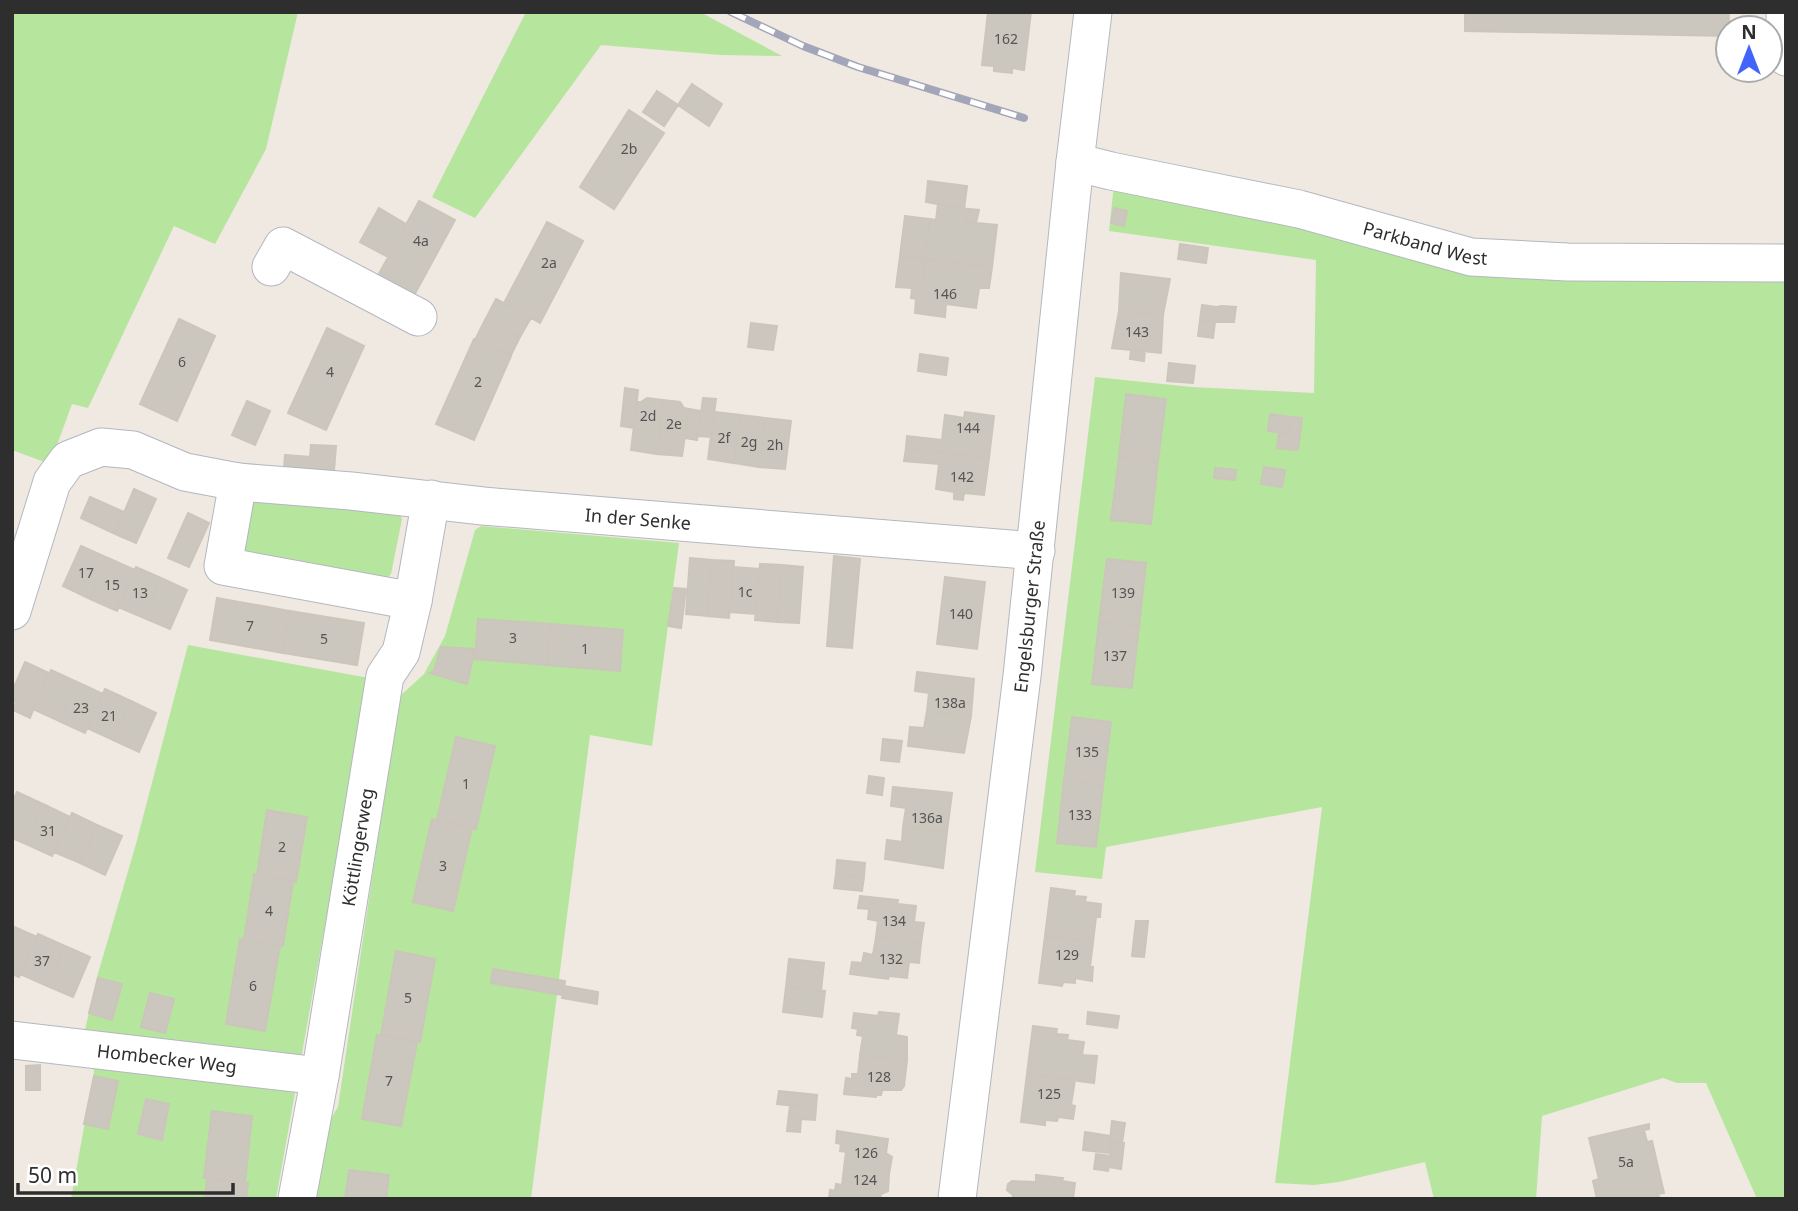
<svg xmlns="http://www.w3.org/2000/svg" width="1798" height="1211" font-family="'Noto Sans',sans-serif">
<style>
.green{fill:#b6e59e}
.building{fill:#cbc7bf;stroke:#cbc5ba;stroke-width:2}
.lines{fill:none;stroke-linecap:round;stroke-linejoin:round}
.minor-casing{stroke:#b4b7c1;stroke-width:39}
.minor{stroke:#fff;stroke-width:37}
.rail-casing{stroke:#a3a6b8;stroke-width:8}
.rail{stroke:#fff;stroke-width:5;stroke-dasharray:16;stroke-linecap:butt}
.labels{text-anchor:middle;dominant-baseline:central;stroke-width:7;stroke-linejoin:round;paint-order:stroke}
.number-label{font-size:14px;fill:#555452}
.street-label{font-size:18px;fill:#2e2e2e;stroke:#fff}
</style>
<rect width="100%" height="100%" fill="#efe9e1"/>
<path class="green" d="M12,12H298L266,149L215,244L174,226L88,408L72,404L50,464L12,450Z
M526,12H700L782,56L721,55L601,45L475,218L432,197Z
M1117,156L1480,247L1786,251V1199H1757L1706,1083H1677L1663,1078L1542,1116L1536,1199H1434L1425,1162L1339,1182L1314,1185L1275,1183L1322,807L1106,847L1102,879L1035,872L1095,377L1192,387L1314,393L1316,260L1109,231Z
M251,498L396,506L402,519L391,574L380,586L246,555L243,542Z
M481,526L679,543L652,746L590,735L531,1199H310L321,1135L338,1107L399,697L424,674L445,636L475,530Z
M188,645L369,678L276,1199H71L94,1072L85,1030L97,977L136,844Z"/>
<path class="building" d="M988,12H1031L1024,70L1012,68V73L994,71V66L982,65Z
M1465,12H1729L1728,36L1465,31Z
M692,84L722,104L709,126L678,105Z
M657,91L678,105L664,126L643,112Z
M629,110L664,133L614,209L580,187Z
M928,181L967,186L964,209L926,202Z
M419,201L455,220L411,301L375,281Z
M938,204L968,209L966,222L997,225L992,267L925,259L930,219L936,220Z
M379,208L406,224L388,257L360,242Z
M1114,208L1127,211L1124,226L1111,223Z
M968,209L979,210L976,223L966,222Z
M905,216L930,219L925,259L900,256Z
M547,222L583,241L540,323L504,303Z
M1180,244L1208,248L1206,263L1178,259Z
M900,256L925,259L922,284H915L912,288L896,287Z
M925,259L992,267L989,288H979L976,308L946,304L945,317L915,313L916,299L911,298L912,288L915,284H922Z
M1121,273L1170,279L1163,315L1119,311Z
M496,299L531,318L520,337L485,320Z
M1202,305L1217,307L1215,322L1200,320Z
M1221,306L1236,307L1234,322H1215L1217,307Z
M1119,311L1163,315L1161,353L1112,348Z
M179,319L215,336L177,421L140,404Z
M485,320L520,337L511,355L475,340Z
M1200,320L1215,322L1213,338L1198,336Z
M751,323L777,326L773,350L748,347Z
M327,328L364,346L326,430L288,413Z
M474,339L511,356L474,440L436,424Z
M1131,350L1145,351L1144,361L1130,359Z
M920,354L948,358L946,375L918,371Z
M1169,363L1195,366L1193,383L1167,381Z
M625,388L638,390L634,428L621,426Z
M1126,394L1166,399L1158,461L1119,457Z
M647,398L663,400L657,454L631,450L637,402H641Z
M703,398L716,399L711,437L698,436Z
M663,400L680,402L684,408L689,409L682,456L657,454Z
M247,401L270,411L255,445L232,435Z
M689,409L701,411L697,440L685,438Z
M714,412L740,415L734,463L708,459Z
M965,412L994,416L989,458L906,448L907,436L942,440L945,415L964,418Z
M1270,414L1291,417L1289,434L1268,431Z
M740,415L765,418L759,467L734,463Z
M1291,417L1302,418L1298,450L1277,448L1279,433L1289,434Z
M765,418L791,421L785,469L759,467Z
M311,445L336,446L334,471L309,469Z
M906,448L989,458L984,495L964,493L963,500L954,499V492L936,489L939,464L904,461Z
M285,455L310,457L309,469L284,467Z
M1119,457L1158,461L1151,524L1111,520Z
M1264,467L1285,470L1282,487L1261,484Z
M1215,468L1236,470L1235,480L1214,478Z
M134,489L156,499L136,543L115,534Z
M90,497L124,512L115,534L81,518Z
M188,513L209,523L189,567L168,558Z
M81,546L108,558L90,599L63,586Z
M834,556L860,559L852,648L827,646Z
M108,558L135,570L117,611L90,599Z
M690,558L712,560L707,616L686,614Z
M1107,559L1146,563L1139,626L1099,622Z
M712,560L734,561L729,618L707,616Z
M760,564L782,565L777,622L755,620Z
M782,565L803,567L799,623L777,622Z
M136,567L161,578L144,618L118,607Z
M733,567L759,569L756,614L730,612Z
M945,577L985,582L977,649L937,644Z
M161,578L187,590L170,629L144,618Z
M674,588L686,589L681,628L668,626Z
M217,598L290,611L283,653L210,640Z
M290,611L364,623L357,665L283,653Z
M478,619L551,624L547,665L475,659Z
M1099,622L1139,626L1132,688L1092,684Z
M551,624L623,630L620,671L547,665Z
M441,647L475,649L467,684L430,673L434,671Z
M25,662L49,673L39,695L15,685Z
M51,670L77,682L59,721L33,709Z
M917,672L974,679L971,716L927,711L929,693L915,691Z
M77,682L103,694L85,733L59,721Z
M15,685L39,695L30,718L13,710L16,702L12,700Z
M105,689L131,701L113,740L87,728Z
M131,701L156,713L139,752L113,740Z
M927,711L971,716L964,753L908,746L910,727L924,728Z
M1072,717L1111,722L1103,785L1064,780Z
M456,737L495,746L476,829L437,820Z
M883,739L902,741L899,762L881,760Z
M869,776L884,778L882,795L867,793Z
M1064,780L1103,785L1096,847L1057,843Z
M893,787L952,793L947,832L903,827L906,808L891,806Z
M17,792L43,804L26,844L12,838V803Z
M43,804L70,817L52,856L26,844Z
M267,810L307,817L296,882L257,875Z
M72,813L97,825L80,863L54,852Z
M432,819L472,828L453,911L413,902Z
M97,825L122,836L105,875L80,863Z
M903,827L947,832L943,868L885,859L887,840L902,842Z
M837,860L865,863L864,877L836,874Z
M254,874L293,881L283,946L244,940Z
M836,874L864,877L862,891L834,888Z
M1051,888L1075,891L1074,896L1086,897L1085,902L1101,904L1100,917H1096L1093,942L1045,936Z
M860,896L898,900L897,904L916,906L914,922L924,923L921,943L876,937L878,921L868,919L869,909L858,908Z
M1136,921H1148L1146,940L1134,938Z
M12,926L37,937L19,977L12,974Z
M38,934L65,946L47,986L20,974Z
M1045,936L1093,942L1090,967H1093L1092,981L1075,978V983L1063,982L1062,986L1039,983Z
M876,937L921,943L919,963L909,962L907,978L889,976L888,979L850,974L852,962L862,963L864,953L873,955Z
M1134,938L1146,940L1144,957L1132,956Z
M240,939L280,946L265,1031L226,1024Z
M65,946L90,957L73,997L47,986Z
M396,951L435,959L420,1042L381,1035Z
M789,959L824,963L821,991L786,987Z
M493,969L565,981L563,995L491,983Z
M98,978L122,984L112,1020L89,1013Z
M564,986L598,992L597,1004L562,998Z
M786,987L825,991L822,1017L783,1012Z
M150,993L174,999L165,1033L141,1027Z
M879,1012L899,1014L896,1035L907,1037V1060L860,1055L863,1036L857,1035L858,1029L852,1028L854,1013L878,1016Z
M1088,1012L1119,1016L1117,1028L1087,1024Z
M1033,1026L1057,1029L1056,1034L1068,1035L1067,1040L1084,1042L1082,1055L1097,1056L1094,1083L1027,1074Z
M377,1035L417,1042L401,1126L362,1119Z
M860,1055L907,1060L904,1086L901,1090H882L881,1095H876V1097L844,1094L846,1078L852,1079V1074H858Z
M40,1065V1090H26V1066Z
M1027,1074L1075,1080L1071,1105L1075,1106L1073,1119L1058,1117L1057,1121L1045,1120V1125L1021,1122Z
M94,1076L118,1081L108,1129L84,1124Z
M779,1091L817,1095L816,1108L777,1104Z
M146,1099L169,1104L162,1140L138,1134Z
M790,1105L816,1108L815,1120L801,1119L800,1132L787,1131Z
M212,1111L252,1116L245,1183L204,1178Z
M1112,1121L1125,1123L1122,1143L1110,1141Z
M1649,1124V1129L1644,1130L1647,1142L1652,1141L1664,1193L1658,1194L1660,1199H1597L1593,1181L1599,1179L1589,1138Z
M837,1131L888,1139L886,1153L892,1157L889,1174L844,1168L846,1152L840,1151L841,1144L836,1143Z
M1085,1132L1111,1136L1109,1153L1083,1150Z
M1112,1142L1124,1143L1121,1169L1109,1167Z
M1096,1154L1111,1156L1108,1171L1094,1169Z
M844,1168L889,1174L888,1191L881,1194L880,1199H829L830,1190L835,1191L836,1184L842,1185Z
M349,1170L389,1175L386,1199H345Z
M1036,1175L1063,1178L1062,1181L1075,1183L1073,1199H1012L1013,1195L1007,1190L1008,1184L1012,1181L1036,1182Z
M207,1179L248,1183L246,1199H205Z"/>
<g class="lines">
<defs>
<g id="minor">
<path d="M1785,12L1786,57"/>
<path id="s1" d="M1075,162L1111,171L1299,209L1471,257L1567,262L1786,263"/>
<path d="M271,267L283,246L418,317"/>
<path d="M238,482L223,566L413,601"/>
<path id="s2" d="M12,611L52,482L68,460L101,447L133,450L185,472L238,482L351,491L483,506L1036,551"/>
<path id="s3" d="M12,1040L320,1076"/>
<path id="s4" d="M297,1199L320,1076L385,676L401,652L413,601L431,499"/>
<path id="s5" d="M957,1199L1022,676L1075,162L1093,12"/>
</g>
</defs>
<use href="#minor" class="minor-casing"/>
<use href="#minor" class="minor"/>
<defs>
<path id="rail" d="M731,12L803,46L858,67L1024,118"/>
</defs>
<use href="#rail" class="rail-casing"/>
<use href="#rail" class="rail"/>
</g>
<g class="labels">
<g class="number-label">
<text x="1006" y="38">162</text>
<text x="629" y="148">2b</text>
<text x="421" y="240">4a</text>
<text x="549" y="262">2a</text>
<text x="945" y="293">146</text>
<text x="1137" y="331">143</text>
<text x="182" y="361">6</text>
<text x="330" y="371">4</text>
<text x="478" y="381">2</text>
<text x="648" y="415">2d</text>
<text x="674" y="423">2e</text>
<text x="968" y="427">144</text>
<text x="724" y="437">2f</text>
<text x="749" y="441">2g</text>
<text x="775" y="444">2h</text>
<text x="962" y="476">142</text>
<text x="86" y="572">17</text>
<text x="112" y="584">15</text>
<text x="745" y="591">1c</text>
<text x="140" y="592">13</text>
<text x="1123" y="592">139</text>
<text x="961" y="613">140</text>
<text x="250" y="625">7</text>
<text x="513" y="637">3</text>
<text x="324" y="638">5</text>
<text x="585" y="648">1</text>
<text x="1115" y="655">137</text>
<text x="950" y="702">138a</text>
<text x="81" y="707">23</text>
<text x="109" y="715">21</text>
<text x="1087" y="751">135</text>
<text x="466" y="783">1</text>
<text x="1080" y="814">133</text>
<text x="927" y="817">136a</text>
<text x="48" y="830">31</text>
<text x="282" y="846">2</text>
<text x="443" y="865">3</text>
<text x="269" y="910">4</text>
<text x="894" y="920">134</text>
<text x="1067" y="954">129</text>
<text x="891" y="958">132</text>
<text x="42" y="960">37</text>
<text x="253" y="985">6</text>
<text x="408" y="997">5</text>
<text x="879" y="1076">128</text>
<text x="389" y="1080">7</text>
<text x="1049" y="1093">125</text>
<text x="866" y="1152">126</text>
<text x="1626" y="1161">5a</text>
<text x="865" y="1179">124</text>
</g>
<g class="street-label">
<text stroke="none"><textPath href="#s1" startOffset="360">Parkband West</textPath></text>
<text stroke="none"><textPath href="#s2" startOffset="742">In der Senke</textPath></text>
<text stroke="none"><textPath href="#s5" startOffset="597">Engelsburger Straße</textPath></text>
<text stroke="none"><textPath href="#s4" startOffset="357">Köttlingerweg</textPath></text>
<text stroke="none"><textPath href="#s3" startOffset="156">Hombecker Weg</textPath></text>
</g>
</g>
<rect width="1798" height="1211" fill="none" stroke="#2e2e2e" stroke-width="28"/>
<g transform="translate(1749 49)"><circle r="33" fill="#ffffff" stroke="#ababab" stroke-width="2"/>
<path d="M0-5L12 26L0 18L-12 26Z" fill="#4264fb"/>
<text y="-10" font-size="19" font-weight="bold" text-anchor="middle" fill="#2e2e2e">N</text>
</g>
<path d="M18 1183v10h215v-10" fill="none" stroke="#2e2e2e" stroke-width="3.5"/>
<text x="28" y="1183" font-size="21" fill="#2e2e2e" stroke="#ffffff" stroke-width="5" paint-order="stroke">50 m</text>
</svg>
